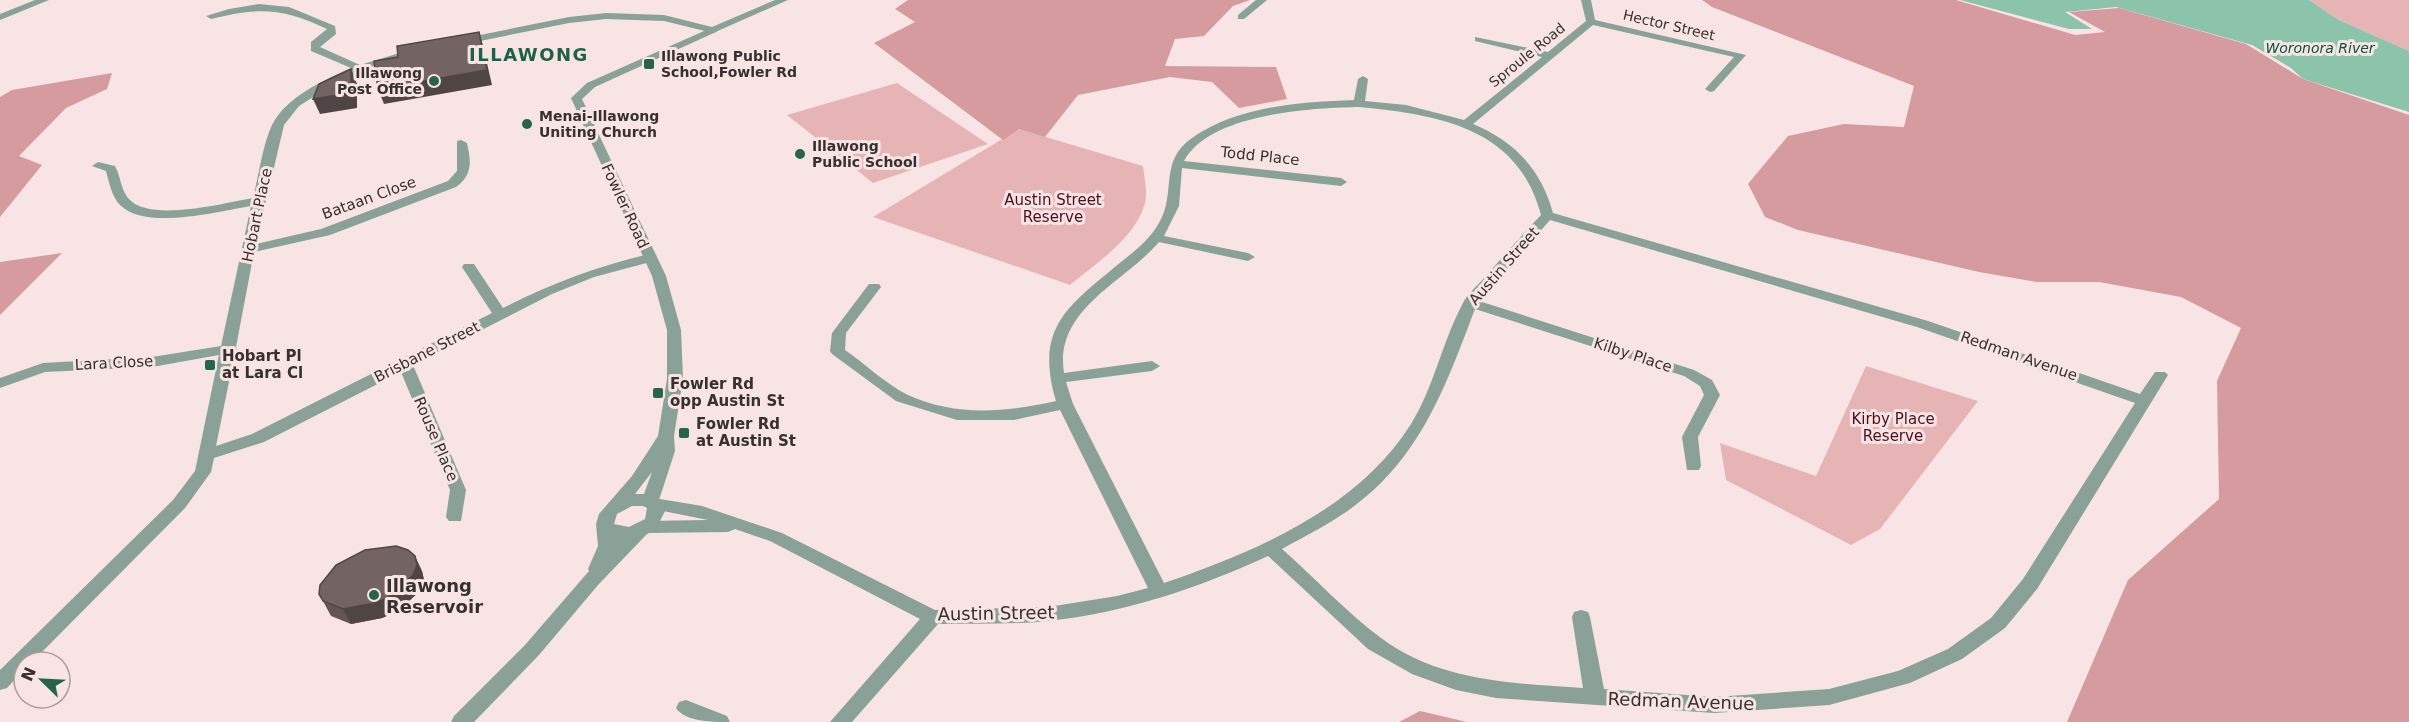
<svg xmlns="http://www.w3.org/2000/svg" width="2409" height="722" font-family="'DejaVu Sans',sans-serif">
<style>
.green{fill:#e7b4b6}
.forest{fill:#d59b9e}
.water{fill:#8bc4ab}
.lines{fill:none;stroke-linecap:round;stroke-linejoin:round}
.minor{fill:#89a196;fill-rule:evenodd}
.tertiary{fill:#89a196;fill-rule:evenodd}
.wall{fill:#635555}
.shaded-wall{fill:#504545}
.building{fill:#736363;stroke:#504545;stroke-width:1.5}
.poi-dot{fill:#28634c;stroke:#f8e4e4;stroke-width:2}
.labels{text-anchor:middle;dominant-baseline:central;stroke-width:6;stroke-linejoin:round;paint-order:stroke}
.far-street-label{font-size:14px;fill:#383030;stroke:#f8e4e4}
.far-water-label{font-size:14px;font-style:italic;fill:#07533c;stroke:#f8e4e4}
.far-poi-label{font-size:14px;font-weight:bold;fill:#383030;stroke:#f8e4e4;text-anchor:start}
.street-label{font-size:15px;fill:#383030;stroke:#f8e4e4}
.park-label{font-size:15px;fill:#520d1a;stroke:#f8e4e4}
.poi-label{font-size:15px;font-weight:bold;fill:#383030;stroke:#f8e4e4;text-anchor:start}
.far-district-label{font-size:18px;font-weight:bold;letter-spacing:1.5px;fill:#1c6249;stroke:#f8e4e4}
.near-poi-label{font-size:18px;font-weight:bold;fill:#383030;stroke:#f8e4e4;text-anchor:start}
.near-street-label{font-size:18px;fill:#383030;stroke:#f8e4e4}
</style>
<rect width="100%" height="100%" fill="#f8e4e4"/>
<path class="green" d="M2309,0H2409V51L2339,20Z
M897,83L988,144L873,183L787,115Z
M1019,129L1143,166C1144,177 1148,192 1145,203C1136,238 1096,263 1070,285L873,217Z
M1866,366L1978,401L1880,529L1851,545L1726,480L1720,443L1816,476Z"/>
<path class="forest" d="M908,0H1250L1233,6L1204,36L1175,39L1165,66L1276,67L1287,99L1239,108L1212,82L1170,77L1078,95L1045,137L1019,129L1003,140L874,43L915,22L895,9Z
M1702,0H1956L2075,35L2105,32L2069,12L2119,8L2246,44L2303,79L2409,115V722H2067L2128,580L2219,499L2217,381L2241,328L2181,297L2099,282H2037L1979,272L1798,230L1765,217L1748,184L1788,136L1844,124L1904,127L1914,86L1712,7Z
M112,73L107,89L66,108L19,156L42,165L0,217V97L12,90Z
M62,253L0,315V262Z
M1420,711L1467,722H1399Z"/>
<path class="water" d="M1960,0H2309L2339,20L2409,51V112L2303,79L2291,68L2252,45L2116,7L2065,12L2092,29H2069Z"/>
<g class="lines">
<path class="minor" d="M35,0H49L0,20V14Z
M775,0H788L713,33L664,21L606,19L569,23L460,45L455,42L460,39L569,17L606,13L664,15L712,27Z
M1256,0H1267L1244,19H1238V15Z
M1581,0H1591L1595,20L1746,55L1714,91L1710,92L1705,89L1734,57L1593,25L1473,124C1514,141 1541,169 1553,213L1928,321L2140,394L2155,372H2165L2168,375L2037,589L2005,628L1962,659L1910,683L1829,705L1714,713L1496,698L1456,690L1412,674L1368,649L1268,556C1198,588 1125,613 1048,621C1012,625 974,623 938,624L852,722H830L920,619L770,541L735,529L728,532L645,533L639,531L636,527L639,523L645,521L708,520L648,508L645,504L648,500L654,498L702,506L782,533L935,610L1048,607L1117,596L1148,588L1060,410L1014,420H957L896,401L832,354L830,351L832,333L869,284H879L881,287L846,333L845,350C864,363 887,385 908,395C955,417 1007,412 1056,401C1034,327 1068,306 1121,262C1135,251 1150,239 1159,223C1177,192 1158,162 1192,138C1238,106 1299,102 1354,100L1358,79L1363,76L1368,79L1365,101L1406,105L1464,120L1542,57L1475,41V37L1548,52L1586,21ZM1360,107C1438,115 1518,127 1541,215C1522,235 1504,255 1486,276C1479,284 1468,293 1463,303C1442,342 1434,387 1411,424C1358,509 1254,552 1164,583L1073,404L1066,382L1152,371L1160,366L1152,361L1064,373C1054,309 1124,283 1159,242L1248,261L1255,257L1248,253L1164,236L1179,206L1182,168L1341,186L1347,182L1341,178L1184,161C1210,113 1312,108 1360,107ZM1550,220L1917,327L2135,403L2023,579L1991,618L1948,649L1898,671L1829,689L1714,697L1604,689L1590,617L1588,612L1581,610L1574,612L1572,617L1583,688C1513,683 1440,682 1381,638C1346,612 1315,578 1282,549C1303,537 1326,526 1346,512C1419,462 1445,388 1475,309L1684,376L1700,386L1704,395L1682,437L1687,470H1699L1701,466L1698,437L1720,395L1712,380L1694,370L1479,301Z
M259,4L289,7L335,26L336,34L320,47L360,65L416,48L421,51L374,66L337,82L299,106L284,125L256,244L321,229L448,181L457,171V141L461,140L467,143C471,161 473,175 456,187L330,235L254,252L236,347L237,349L235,352L216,446L252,434L492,313L462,267L464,264H474L503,308C552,283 596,267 649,254L656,258L654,261L594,277L552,294L413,365L466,490L461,521H449L446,517L450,490L401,372L264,442L214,458L211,472L185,508L32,662H24V670L7,688L0,690V670L173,500L195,471L219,355L152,367L45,372L0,388V378L43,363L152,357L221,346L251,206C219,211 146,231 120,205C112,197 109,182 106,171L92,166L98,162L115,166C121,177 121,192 130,200C152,222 224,203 253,198C259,175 262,147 272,125C286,97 324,80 351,68L311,51V42L327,29C283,8 258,7 211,19L206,16L229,9Z
M686,700L727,716L730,722C713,722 685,722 676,708L679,702Z"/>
<path class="tertiary" d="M713,27L718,30L716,32L595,87L582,99L666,276L681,330L683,379L674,436L675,451L659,500L666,509L657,527L646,535L598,585L539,655L474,722H451L454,716L525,645L589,571L588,569L598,546L596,524L599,514L632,476L658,436L667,379V330L652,276L571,98L587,83ZM652,472L644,494H635ZM632,506H643L647,508L645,519L629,527L614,524L617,514Z"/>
</g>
<path class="wall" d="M422,571L424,580L421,590L398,611L382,618L351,624L331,616L323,601Z"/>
<path class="shaded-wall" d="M479,32L483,46L492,85L384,104L378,89Z
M351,69L357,84V108L320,114L313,99Z
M415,556L422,571L424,580L421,590L398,611L382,618L351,624L343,609Z"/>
<path class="building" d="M479,32L487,70L378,89L374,61L398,57L397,46Z
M351,69V93L313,99L319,84Z
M396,546L408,550L415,556L417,565L413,575L391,596L375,603L343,609L323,601L319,594L320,585L336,565L365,550Z"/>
<g class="poi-dot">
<rect x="643" y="58" width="12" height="12" rx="3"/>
<circle cx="434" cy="81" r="6"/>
<circle cx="527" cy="124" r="6"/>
<circle cx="800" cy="154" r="6"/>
<rect x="204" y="359" width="12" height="12" rx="3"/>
<rect x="652" y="387" width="12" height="12" rx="3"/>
<rect x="678" y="427" width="12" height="12" rx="3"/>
<circle cx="374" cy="595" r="6"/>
</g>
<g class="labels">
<g class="far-street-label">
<text transform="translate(1669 25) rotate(13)">Hector Street</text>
<text transform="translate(1527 55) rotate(-39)">Sproule Road</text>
</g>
<g class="far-water-label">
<text x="2320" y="48">Woronora River</text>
</g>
<g class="far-poi-label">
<text x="661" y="56">Illawong Public<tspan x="661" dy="16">School,Fowler Rd</tspan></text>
<text x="422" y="73" text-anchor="end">Illawong<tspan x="422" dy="16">Post Office</tspan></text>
<text x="539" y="116">Menai-Illawong<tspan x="539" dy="16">Uniting Church</tspan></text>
<text x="812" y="146">Illawong<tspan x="812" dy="16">Public School</tspan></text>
</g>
<g class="street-label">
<text transform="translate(1260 156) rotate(6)">Todd Place</text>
<text transform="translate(369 198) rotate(-20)">Bataan Close</text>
<text transform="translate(625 206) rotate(65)">Fowler Road</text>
<text transform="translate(257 215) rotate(-78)">Hobart Place</text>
<text transform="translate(1504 266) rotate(-49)">Austin Street</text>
<text transform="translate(427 352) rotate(-27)">Brisbane Street</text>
<text transform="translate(1633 355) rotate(18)">Kilby Place</text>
<text transform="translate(2019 356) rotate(19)">Redman Avenue</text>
<text transform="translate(114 363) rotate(-3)">Lara Close</text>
<text transform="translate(436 439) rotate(67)">Rouse Place</text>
</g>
<g class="park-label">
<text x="1053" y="200">Austin Street<tspan x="1053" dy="17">Reserve</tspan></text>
<text x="1893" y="419">Kirby Place<tspan x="1893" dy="17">Reserve</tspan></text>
</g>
<g class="poi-label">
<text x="222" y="356">Hobart Pl<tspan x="222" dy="17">at Lara Cl</tspan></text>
<text x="670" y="384">Fowler Rd<tspan x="670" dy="17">opp Austin St</tspan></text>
<text x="696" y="424">Fowler Rd<tspan x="696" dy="17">at Austin St</tspan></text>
</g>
<g class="far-district-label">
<text x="529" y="54">ILLAWONG</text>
</g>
<g class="near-poi-label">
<text x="386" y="585">Illawong<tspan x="386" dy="21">Reservoir</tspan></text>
</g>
<g class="near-street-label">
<text transform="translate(996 613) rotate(-1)">Austin Street</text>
<text transform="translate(1681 701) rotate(2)">Redman Avenue</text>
</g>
</g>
<g transform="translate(42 680) rotate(294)"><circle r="28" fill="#f8e4e4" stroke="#ab9c9c" stroke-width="1.5"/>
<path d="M0-4.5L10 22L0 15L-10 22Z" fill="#28634c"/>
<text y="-9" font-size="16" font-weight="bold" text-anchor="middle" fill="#383030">N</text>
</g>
</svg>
